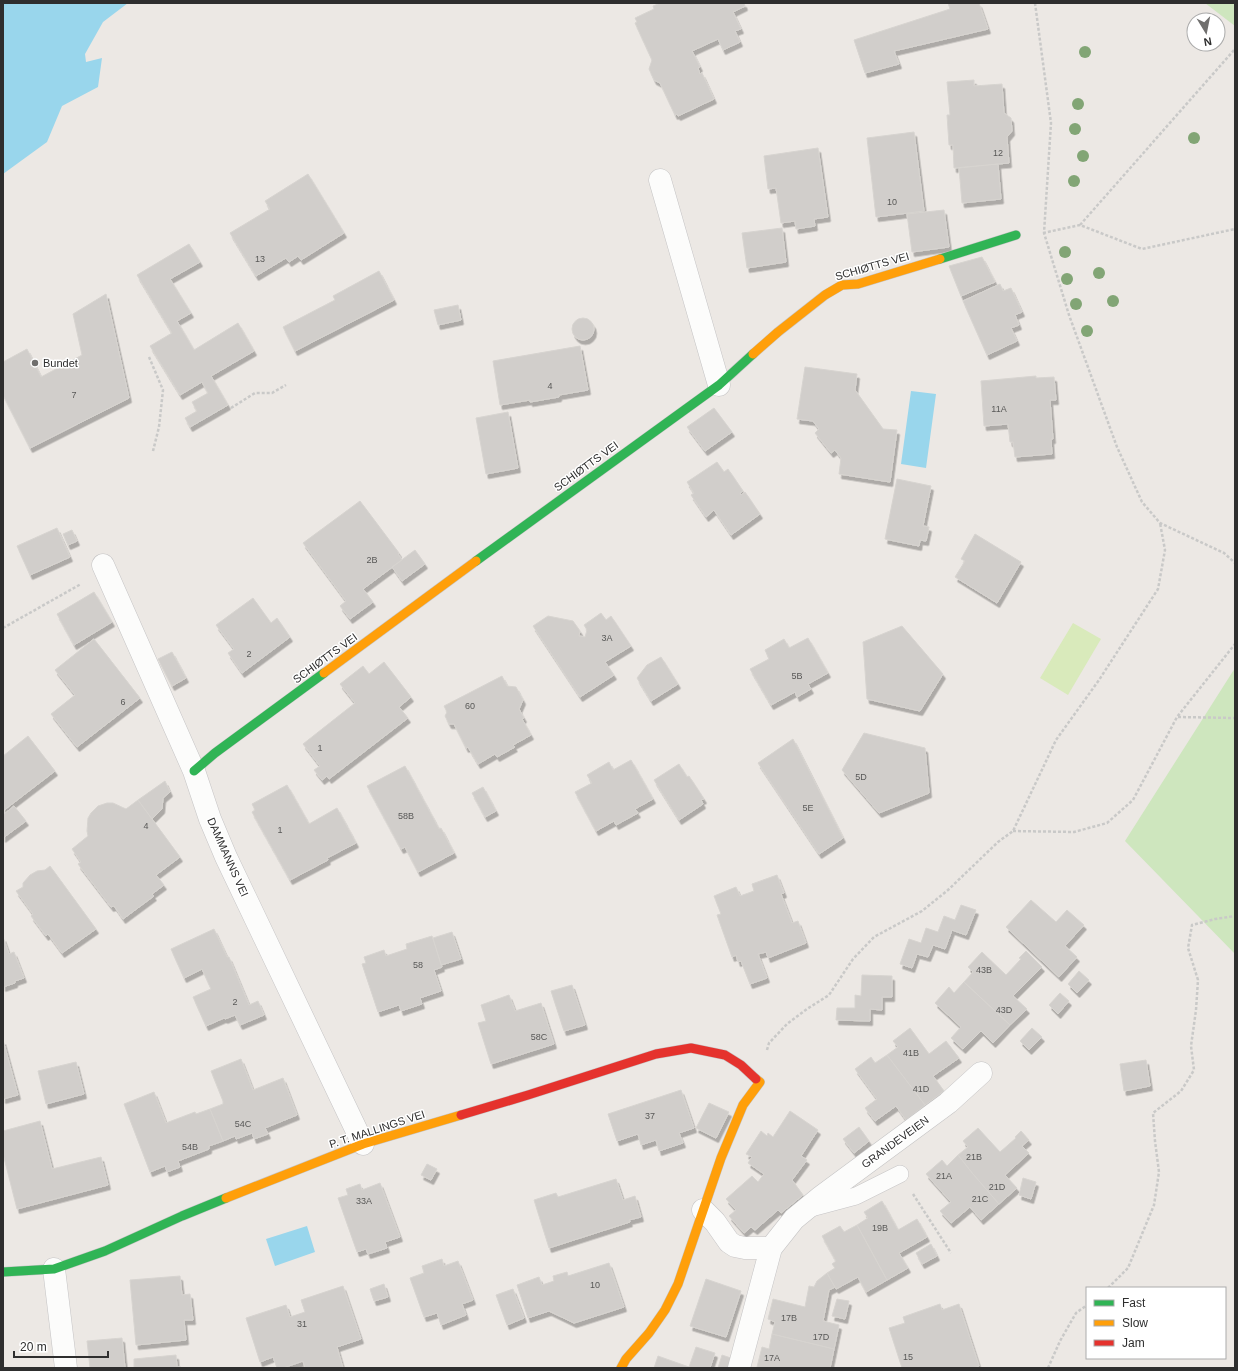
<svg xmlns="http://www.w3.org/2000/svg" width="1238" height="1371" font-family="Arial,sans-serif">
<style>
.green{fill:#cee6be}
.pitch{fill:#d9eabb}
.water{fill:#99d6ec}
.building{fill:#d1cecb;stroke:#d7d4d0;filter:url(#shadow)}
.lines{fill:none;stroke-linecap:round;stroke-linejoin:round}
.lane-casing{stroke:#c5c4c5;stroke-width:18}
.street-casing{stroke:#c5c4c5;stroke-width:23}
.fast-casing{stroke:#c5c4c5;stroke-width:10}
.slow-casing{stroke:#c5c4c5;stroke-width:10}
.jam-casing{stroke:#c5c4c5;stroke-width:10}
.path{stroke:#c9c9c8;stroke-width:2.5;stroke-dasharray:3 2;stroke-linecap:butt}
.lane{stroke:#fcfcfb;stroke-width:17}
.street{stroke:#fcfcfb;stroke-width:22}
.fast{stroke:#30b455;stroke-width:9}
.slow{stroke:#ff9f0a;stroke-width:9}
.jam{stroke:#e5322d;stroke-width:9}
.tree{fill:#82a575}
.poi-dot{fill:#706f6e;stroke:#fff;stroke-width:1.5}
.labels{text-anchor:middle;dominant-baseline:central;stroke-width:3;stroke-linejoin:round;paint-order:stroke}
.number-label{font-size:9px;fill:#585857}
.street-label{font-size:11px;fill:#2e2e2e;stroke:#fff}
.poi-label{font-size:11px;fill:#2e2e2e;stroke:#fff;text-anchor:start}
</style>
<defs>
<filter id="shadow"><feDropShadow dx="2.5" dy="4.5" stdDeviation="0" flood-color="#0004"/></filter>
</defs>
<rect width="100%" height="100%" fill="#ece8e4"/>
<path class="green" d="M1205,3H1235V26Z
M1235,668V954L1125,841Z"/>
<path class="pitch" d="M1073,623L1101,639L1068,695L1040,678Z"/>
<path class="water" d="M3,3H128L103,22L85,54L86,62L102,58L98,87L62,106L47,142L3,174Z
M911,391L936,394L926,468L901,464Z
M307,1226L315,1252L275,1266L266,1239Z"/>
<path class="building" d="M660,3H744L745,6L733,12L741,29L735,31L740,42L723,50L718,39L692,51L700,67L698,68L700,74L702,73L714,99L678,116L677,114L675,115L660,83L654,80L649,69L652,60L635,23L637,22L635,18L654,9L653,6Z
M948,3H979L988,29L894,51L899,64L865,73L854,40L950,9Z
M974,80V86L1002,84L1004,113L1011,118L1012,131L1007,137L1009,163L954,168L953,145H949L947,115H950L947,82Z
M914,132L924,211L876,217L867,138Z
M818,148L828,217L814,219L815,226L796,229L795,221L781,223L776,188L768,189L764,156Z
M998,164L1001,199L962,203L959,168Z
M308,174L344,233L301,260L298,256L289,262L286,258L256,276L230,233L270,209L265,201Z
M944,210L949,247L912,252L907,214Z
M782,228L786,262L747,268L742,233Z
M189,244L200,262L170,279L191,313L177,321L194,350L238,323L254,351L211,376L228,405L190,427L185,418L197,411L192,402L208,393L202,382L180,395L150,346L172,333L137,275Z
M982,257L995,282L961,296L949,266Z
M379,271L394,300L295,351L283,327L335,300L333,296Z
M1000,284L1003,291L1011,288L1022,312L1015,315L1019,325L1011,328L1017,341L987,355L963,301Z
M106,294L129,398L30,448L3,395V362L27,349L41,377L82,355L73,314Z
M458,305L461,320L438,325L434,310Z
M572 329a11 11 0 1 1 22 0a11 11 0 1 1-22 0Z
M580,346L588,390L559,395V397L530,402V400L500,405L493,361Z
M805,367L857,374L855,390L883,429L897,430L890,482L839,474L841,458L835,450L831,453L815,433L819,429L813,421L797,419Z
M1036,376V378L1054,377L1056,400H1050L1053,439H1051L1052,454L1015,457L1013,442H1010L1008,424L984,426L981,381Z
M714,408L732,432L705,451L687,427Z
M508,412L518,468L486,474L476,418Z
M717,462L724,472L728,469L743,491L740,493L741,495L745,492L760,514L731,535L714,510L706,517L691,495L694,493L687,482Z
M897,479L931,486L923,526L929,527L926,541L920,540L919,546L885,539Z
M360,501L399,553L398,554L402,560L363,589L373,602L350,619L340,606L346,601L303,543Z
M57,528L70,557L30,575L17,546Z
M72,530L77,541L68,545L63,534Z
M975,534L1021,562L997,603L955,577L965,561L961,559Z
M415,550L425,564L402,581L392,567Z
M94,592L112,622L74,645L57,614Z
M253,598L271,623L277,618L290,637L242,673L228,653L234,649L216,625Z
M601,613L606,620L611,616L631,646L605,662L614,675L580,697L533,626L548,616L573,621L580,631L579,636L585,637L587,630L584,625Z
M902,626L943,674L920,711L867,699L863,642Z
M808,638L828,673L808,684L811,689L797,697L795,692L771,705L750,669L769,659L765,650L784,639L789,648Z
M94,639L140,698L77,747L51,714L75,695L55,670Z
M172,652L186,678L172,686L158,659Z
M661,657L678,684L651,701L637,678L647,665Z
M384,662L411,697L399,707L408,718L329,779L327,776L322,780L314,770L320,766L303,744L355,703L340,684L363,666L369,674Z
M502,676L507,686L516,687L523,700L519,709L524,718L522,719L531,735L513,745L515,747L497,757L495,754L478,764L468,747L466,748L454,724H449L445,716L447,712L444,706Z
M864,733L925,748L929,793L879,813L842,770Z
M28,736L55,771L3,811V756Z
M793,739L843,838L819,854L758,763Z
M631,760L653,799L635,809L638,813L616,825L614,821L596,831L575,792L592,783L587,775L609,762L613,770Z
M679,764L687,777L689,776L704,799L701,800L703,804L679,820L654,780Z
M405,766L439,829L441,828L454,853L418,872L405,847L401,849L367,786Z
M165,781L170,792L163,798L162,809L152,819L138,800Z
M287,785L309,824L337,808L356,843L327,858L328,860L290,880L252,812L255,810L252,804Z
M483,787L496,811L485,817L472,793Z
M138,800L180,857L156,875L164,885L152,894L154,896L123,919L114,906L111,907L78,864L81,862L72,849L88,836L87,831L88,818L91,813L98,806L107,803H113L126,809Z
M14,806L26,821L3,838V815Z
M50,866L96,929L62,953L48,934L46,936L31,916L33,914L16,891L23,887V883L30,875L37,871L45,870Z
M777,875L784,893L781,894L792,923L798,921L806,943L768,958L766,952L758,954L767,978L750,984L741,961L738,962L736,955L732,957L717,915L721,914L714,896L736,887L740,896L754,891L752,884Z
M1031,900L1056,922L1067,910L1084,925L1065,946L1077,957L1059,977L1006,927Z
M961,905L976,910L966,935L952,930L945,949L933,945L928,957L917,954L912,968L900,964L909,939L921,943L926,928L938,932L944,916L955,920Z
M214,929L227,957H229L249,1005L258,1001L264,1015L240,1025L235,1015L225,1019L224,1018L206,1026L193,997L211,989L202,969L184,978L171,949Z
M452,932L461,959L441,965L433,938Z
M432,936L442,967L434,970L441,991L420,998L422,1004L401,1011L399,1005L378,1012L362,964L366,963L364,957L384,950L386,956L407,949L406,944Z
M3,937L9,954L14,952L24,978L15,981V983L3,987Z
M1026,951L1042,967L1013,996L1027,1009L1010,1025L964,982L973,972L968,967L982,952L1006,975L1021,959L1019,958Z
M1079,971L1089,980L1077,993L1068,984Z
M862,975L892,976V997H882V1010L870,1009V1021L836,1020L837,1008H855V995L861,996Z
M964,982L1010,1025L993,1043L981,1031L963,1049L951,1038L961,1027L935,1003L949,987L954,993Z
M572,985L585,1025L564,1031L551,991Z
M1060,993L1069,1001L1058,1014L1049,1005Z
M509,995L515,1011L541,1003L554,1044L491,1064L478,1023L486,1021L481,1005Z
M910,1028L929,1054L946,1041L959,1058L933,1076L944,1091L925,1105L887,1055L898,1047L893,1041Z
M1032,1028L1042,1037L1029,1050L1020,1041Z
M3,1040L18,1095L3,1099Z
M887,1055L925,1105L906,1120L896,1106L875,1121L865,1108L877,1099L855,1069L871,1057L875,1063Z
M241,1059L253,1090L283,1078L297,1115L265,1128L268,1134L254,1139L252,1133L236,1139L235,1136L223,1141L210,1109L223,1104V1101L211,1071Z
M1146,1060L1150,1086L1124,1091L1120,1064Z
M76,1062L84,1094L46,1104L38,1071Z
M681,1090L694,1128L679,1133L683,1143L659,1151L656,1140L641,1145L638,1134L617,1141L608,1114Z
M154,1092L166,1123L195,1112L196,1114L210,1109L223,1141L209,1146V1149L178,1161L180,1167L167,1172L165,1166L150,1172L124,1104Z
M709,1103L729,1112L716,1138L696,1128Z
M790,1111L818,1130L801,1156L807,1160L792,1180L803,1195L781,1213L778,1210L755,1230L751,1227L744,1233L729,1216L736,1210L726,1199L752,1176L758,1182L764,1174L748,1163L752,1157L746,1154L761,1131L767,1136L768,1133L773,1137Z
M40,1121L52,1169L101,1157L108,1185L17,1209L3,1154V1131Z
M859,1127L869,1141L854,1153L843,1139Z
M978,1128L1000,1152L1016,1138L1015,1137L1021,1131L1029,1140L1022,1146L1029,1153L1005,1175L1017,1188L999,1204L973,1174L958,1155L968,1147L963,1141Z
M958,1155L973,1174L999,1204L981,1220L970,1207L951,1223L940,1211L951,1202L926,1174L942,1160L947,1166Z
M427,1164L437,1169L431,1180L421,1175Z
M1023,1178L1036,1182L1031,1199L1019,1195Z
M616,1179L623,1200L635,1196L641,1217L629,1220L630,1222L549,1248L534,1200L556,1193L558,1197Z
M380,1183L400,1237L385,1242L387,1248L368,1254L366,1249L357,1252L338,1198L348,1195L346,1189L360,1184L362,1190Z
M882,1201L898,1230L917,1219L927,1237L899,1253L908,1268L887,1280L857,1225L868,1218L864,1212Z
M857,1225L887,1280L866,1292L858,1277L836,1289L827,1273L835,1268L832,1264L836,1261L822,1236L840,1226L844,1232Z
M931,1244L937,1256L922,1264L916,1253Z
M442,1259L444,1266L458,1261L473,1300L462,1304L466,1315L441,1325L437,1313L424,1317L410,1278L424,1273L422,1266Z
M609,1263L624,1307L574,1323L549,1311L528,1318L517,1285L539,1277L542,1285L554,1281L553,1276L567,1272L568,1276Z
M827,1273L835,1287L829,1290L823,1321L839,1325L834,1349L772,1334L775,1322L768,1319L773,1299L805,1307L809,1286L814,1287L817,1281Z
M180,1276L182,1295L190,1294L193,1320H184L186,1340L136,1345L130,1280Z
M706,1279L741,1291L726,1337L690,1326Z
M384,1284L388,1297L374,1301L370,1289Z
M343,1286L361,1339L337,1347L343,1368H305L303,1361L283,1368H277L273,1357L260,1362L246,1318L286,1305L290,1317L305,1312L301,1300Z
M513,1289L524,1318L507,1325L496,1295Z
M837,1299L849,1301L845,1319L832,1316Z
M940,1304L942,1310L959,1304L979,1366L973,1368H902L889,1328L905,1323L903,1317Z
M772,1334L834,1349L830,1368H762L757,1367L762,1347L769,1349Z
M122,1338L125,1368H90L87,1341Z
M696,1347L715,1353L710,1368H654L658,1356L689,1367Z
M176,1355L177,1367H181V1368H134V1359Z
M722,1355L734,1359L731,1368H718Z"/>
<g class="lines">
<defs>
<path id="lane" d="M811,1208L856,1196L900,1174"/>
<path id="street" d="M660,180L719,385
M103,565L194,771L210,819L226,857L363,1144
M703,1210L715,1222L729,1242L735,1246L745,1248H771
M54,1269L66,1368
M739,1368L771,1248L794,1219L822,1196L948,1103L981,1073"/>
<path id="fast" d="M940,259L1016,235
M476,561L719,385L753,354
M194,771L215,753L324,673
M3,1272L54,1269L105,1251L182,1216L226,1198"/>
<path id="slow" d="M753,354L778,332L825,295L842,285L858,284L940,259
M324,673L476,561
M226,1198L363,1144L461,1115
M621,1368L626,1359L649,1333L665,1310L678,1284L721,1158L743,1105L760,1082L756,1079"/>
<path id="jam" d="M461,1115L528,1095L656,1054L691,1048L725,1055L741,1065L756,1079"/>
</defs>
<use href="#lane" class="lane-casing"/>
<use href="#street" class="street-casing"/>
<use href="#fast" class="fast-casing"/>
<use href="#slow" class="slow-casing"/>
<use href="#jam" class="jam-casing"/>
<path class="path" d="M1035,3L1051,123L1044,233L1069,315L1117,447L1142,502L1160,523L1224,553L1235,563
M1080,225L1235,49
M1043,233L1080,225L1142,249L1235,229
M149,357L163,390L159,427L153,451
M231,408L255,393H272L286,385
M3,628L81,584
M1178,717L1235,718
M1013,831L1074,832L1107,823L1133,800L1177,717L1235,644
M767,1050L769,1043L787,1024L807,1009L829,995L853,959L874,937L922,911L948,890L998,842L1013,831L1056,740L1099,680L1158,589L1165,550L1160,523
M913,1194L951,1253
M1108,1288L1128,1268L1154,1205L1159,1172L1155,1141L1153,1113L1181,1091L1194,1070L1191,1046L1196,1010L1198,980L1188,948L1192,925L1215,919L1235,916
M1048,1368L1060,1341L1076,1313L1087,1305"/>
<use href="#lane" class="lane"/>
<use href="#street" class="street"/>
<use href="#fast" class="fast"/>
<use href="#slow" class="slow"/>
<use href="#jam" class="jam"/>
</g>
<g class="tree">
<circle cx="1085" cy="52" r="6"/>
<circle cx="1078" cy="104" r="6"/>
<circle cx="1075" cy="129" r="6"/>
<circle cx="1194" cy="138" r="6"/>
<circle cx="1083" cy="156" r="6"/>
<circle cx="1074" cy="181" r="6"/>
<circle cx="1065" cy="252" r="6"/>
<circle cx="1099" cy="273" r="6"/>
<circle cx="1067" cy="279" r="6"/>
<circle cx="1113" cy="301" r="6"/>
<circle cx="1076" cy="304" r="6"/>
<circle cx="1087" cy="331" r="6"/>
</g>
<circle class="poi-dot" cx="35" cy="363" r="4"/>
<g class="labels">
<g class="number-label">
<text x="998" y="153">12</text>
<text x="892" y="202">10</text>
<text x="260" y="259">13</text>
<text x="550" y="386">4</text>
<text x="74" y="395">7</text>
<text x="999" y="409">11A</text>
<text x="372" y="560">2B</text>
<text x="607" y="638">3A</text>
<text x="249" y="654">2</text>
<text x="797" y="676">5B</text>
<text x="123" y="702">6</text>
<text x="470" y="706">60</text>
<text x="320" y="748">1</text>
<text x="861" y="777">5D</text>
<text x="808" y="808">5E</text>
<text x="406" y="816">58B</text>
<text x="146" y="826">4</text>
<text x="280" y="830">1</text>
<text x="418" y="965">58</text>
<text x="984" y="970">43B</text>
<text x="235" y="1002">2</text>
<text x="1004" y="1010">43D</text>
<text x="539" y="1037">58C</text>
<text x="911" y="1053">41B</text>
<text x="921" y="1089">41D</text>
<text x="650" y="1116">37</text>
<text x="243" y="1124">54C</text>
<text x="190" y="1147">54B</text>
<text x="974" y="1157">21B</text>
<text x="944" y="1176">21A</text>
<text x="997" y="1187">21D</text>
<text x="980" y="1199">21C</text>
<text x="364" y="1201">33A</text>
<text x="880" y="1228">19B</text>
<text x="595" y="1285">10</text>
<text x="789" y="1318">17B</text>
<text x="302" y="1324">31</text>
<text x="821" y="1337">17D</text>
<text x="908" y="1357">15</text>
<text x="772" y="1358">17A</text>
</g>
<g class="street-label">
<text transform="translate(872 266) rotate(-16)">SCHIØTTS VEI</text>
<text transform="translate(586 466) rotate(-36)">SCHIØTTS VEI</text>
<text transform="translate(325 658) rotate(-36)">SCHIØTTS VEI</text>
<text transform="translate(228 857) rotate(66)">DAMMANNS VEI</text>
<text transform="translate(377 1129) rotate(-18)">P. T. MALLINGS VEI</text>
<text transform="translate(895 1142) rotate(-36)">GRANDEVEIEN</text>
</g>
<g class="poi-label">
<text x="43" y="363">Bundet</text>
</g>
</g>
<rect width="1238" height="1371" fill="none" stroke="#2e2e2e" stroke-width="8"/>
<rect x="1086" y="1287" width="140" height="72" fill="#ffffff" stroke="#ababab"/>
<rect x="1094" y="1300" width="20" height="6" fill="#30b455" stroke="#ababab"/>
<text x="1122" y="1307" font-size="12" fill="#2e2e2e">Fast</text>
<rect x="1094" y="1320" width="20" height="6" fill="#ff9f0a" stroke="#ababab"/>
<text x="1122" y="1327" font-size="12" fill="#2e2e2e">Slow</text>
<rect x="1094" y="1340" width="20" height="6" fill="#e5322d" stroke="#ababab"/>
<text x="1122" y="1347" font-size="12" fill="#2e2e2e">Jam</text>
<g transform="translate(1206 32) rotate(170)"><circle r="19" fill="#ffffff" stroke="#ababab"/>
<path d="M0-3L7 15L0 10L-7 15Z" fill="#706f6e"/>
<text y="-6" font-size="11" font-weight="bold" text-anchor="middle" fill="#2e2e2e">N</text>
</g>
<path d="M14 1351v6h94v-6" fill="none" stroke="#2e2e2e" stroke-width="2"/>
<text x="20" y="1351" font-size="12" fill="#2e2e2e" stroke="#ffffff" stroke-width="3" paint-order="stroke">20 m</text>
</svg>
